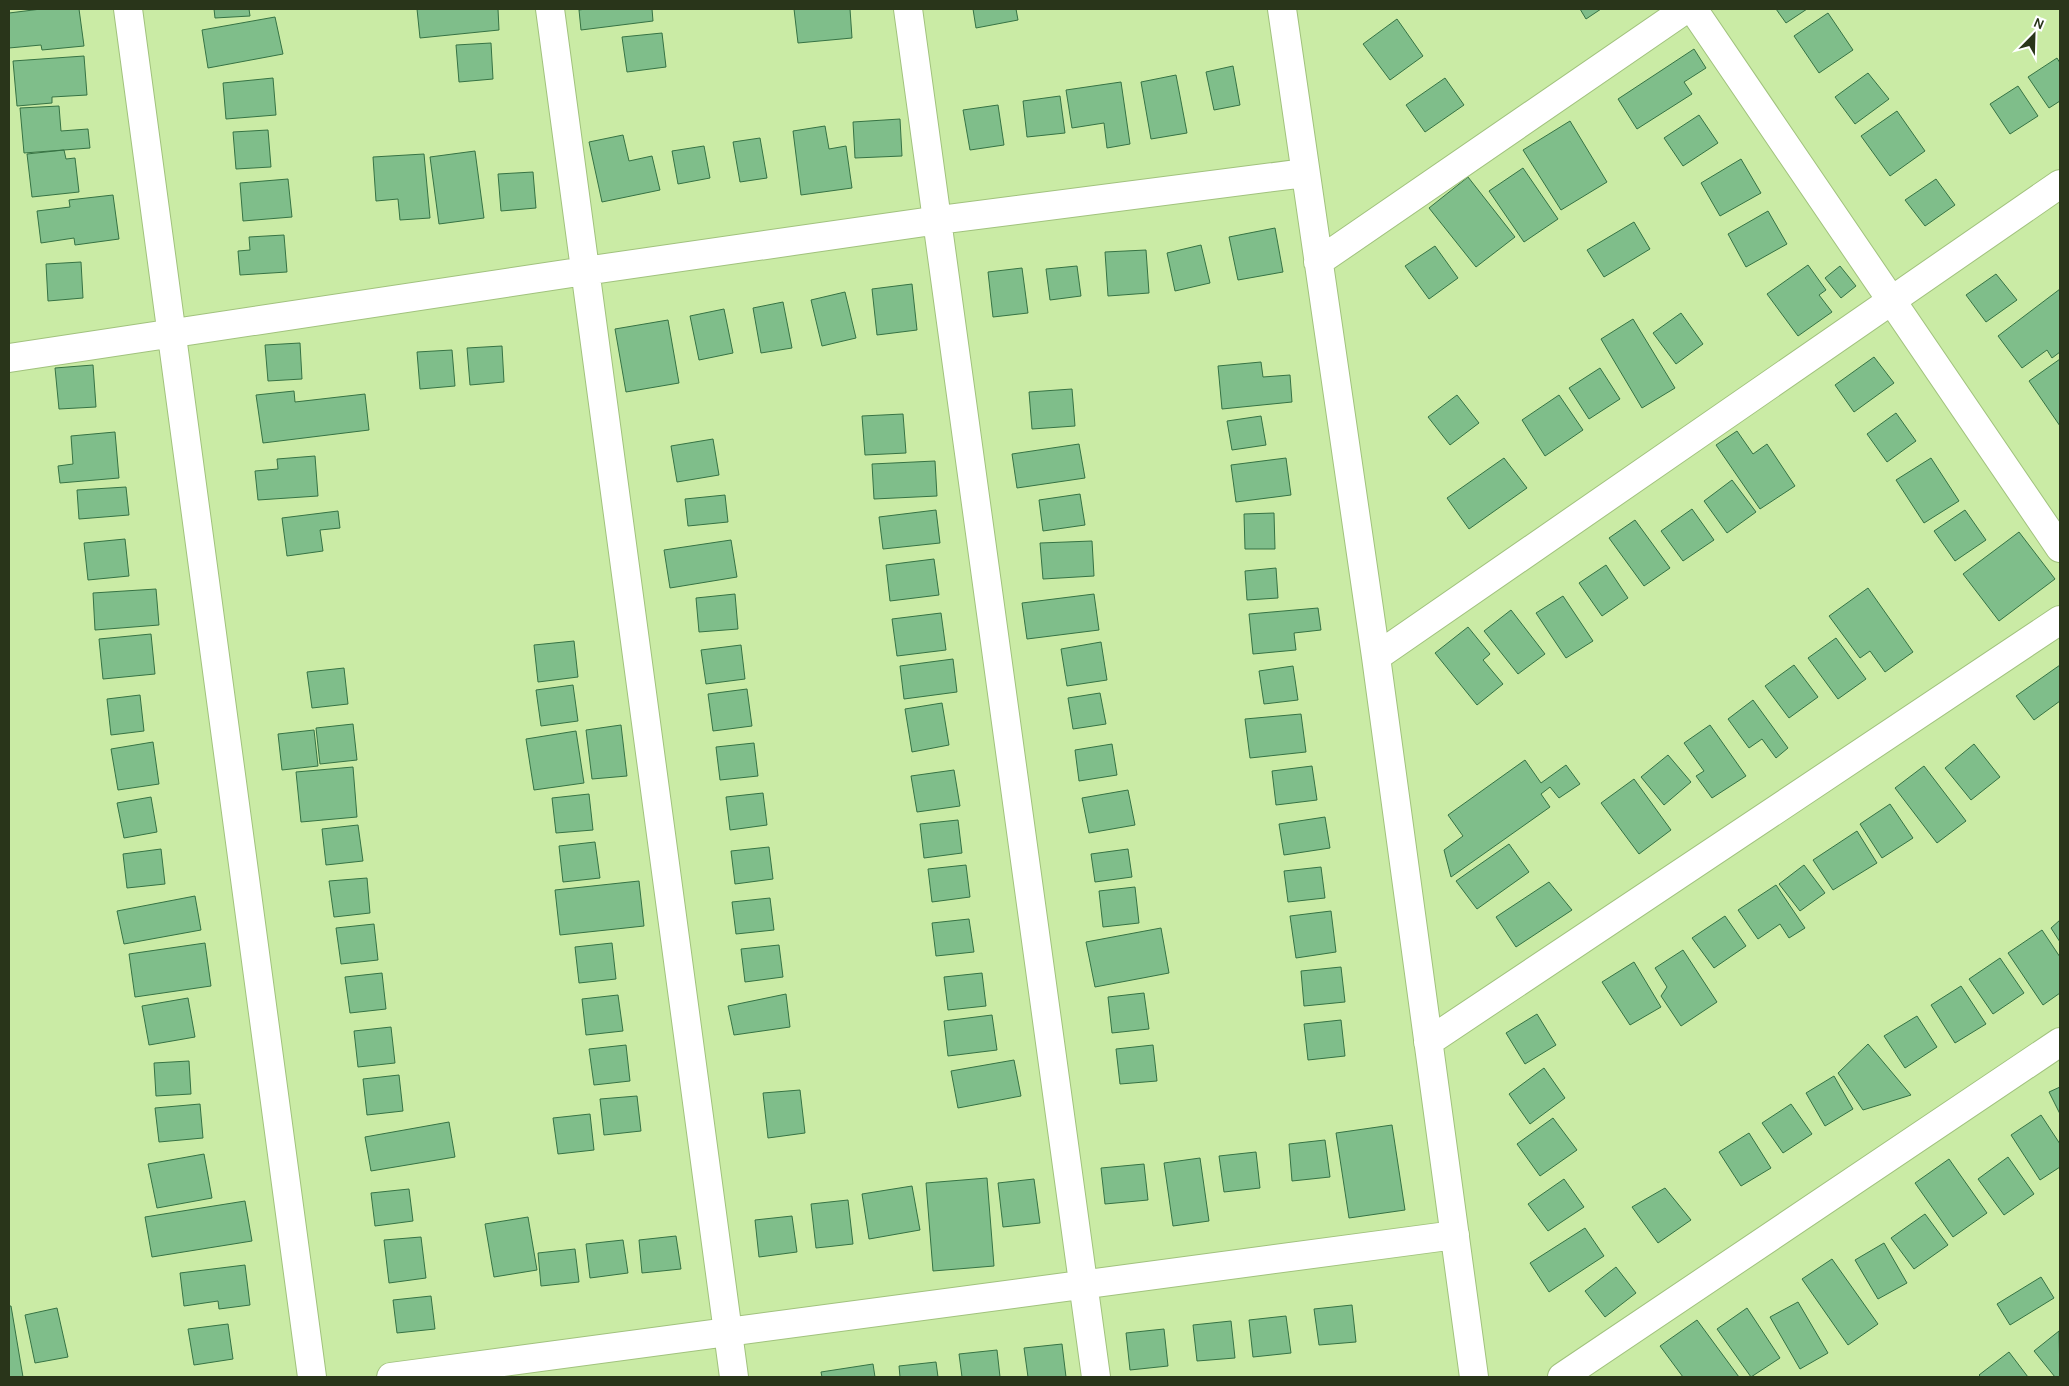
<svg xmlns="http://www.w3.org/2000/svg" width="2069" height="1386" font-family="Karla,sans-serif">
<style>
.building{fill:#7fbe8a;stroke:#367344}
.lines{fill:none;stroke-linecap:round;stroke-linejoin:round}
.street-casing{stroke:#a1c27d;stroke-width:30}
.street{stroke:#fff;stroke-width:28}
</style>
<rect width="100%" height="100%" fill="#caeba5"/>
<path class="building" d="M41,9H79L84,46L42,50L41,45L9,48V13Z
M214,9H249L250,16L215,18Z
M417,9H498L499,30L420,38Z
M586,9H652L653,21L581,30L579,10Z
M794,9H850L852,38L798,43Z
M973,9H1016L1018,20L976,28Z
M1580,9H1601L1586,19Z
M1776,9H1807L1786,23Z
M1828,13L1853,50L1819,73L1794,36Z
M275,17L283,54L208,68L202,30Z
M1397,19L1423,56L1390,80L1363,44Z
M662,33L666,67L627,72L622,37Z
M491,43L493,79L459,82L456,45Z
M1694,49L1706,68L1684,82L1692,94L1637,129L1618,99Z
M84,56L87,95L52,97V103L17,106L13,61Z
M2057,58L2060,63V101L2049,108L2028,77Z
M1233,66L1240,105L1214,110L1206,72Z
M1868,73L1889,99L1855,124L1835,97Z
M1176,75L1187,133L1151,139L1141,82Z
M273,78L276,115L226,119L223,83Z
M1445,78L1464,105L1425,132L1406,105Z
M1121,82L1130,144L1107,148L1104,123L1072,128L1066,90Z
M2018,86L2038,116L2010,134L1990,104Z
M1060,96L1065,133L1027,137L1023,101Z
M998,105L1004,145L970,150L963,110Z
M59,106L61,131L88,129L90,148L24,153L20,108Z
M1897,111L1925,151L1890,176L1861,136Z
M1699,115L1718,143L1683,166L1664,138Z
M900,119L902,156L855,158L853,122Z
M1570,121L1607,182L1561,210L1523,150Z
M825,126L829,149L846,146L852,188L801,195L793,131Z
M268,130L271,167L236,169L233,132Z
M623,135L629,161L652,156L660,190L602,202L589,142Z
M760,138L767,178L740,182L733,142Z
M704,146L710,178L678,184L672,151Z
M64,150L66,159L75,158L79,192L32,197L27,154Z
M475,151L484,218L439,224L430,157Z
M424,154L430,218L400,220L398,199L376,201L373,157Z
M1741,159L1761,193L1720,216L1701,183Z
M1523,168L1558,219L1524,242L1489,191Z
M533,172L536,208L501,211L498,174Z
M1468,177L1515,237L1476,267L1429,208Z
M288,179L292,217L243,221L240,183Z
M1936,179L1955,205L1925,226L1905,200Z
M113,195L119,239L75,245L74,238L41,243L37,211L70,207L69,200Z
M1768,211L1787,244L1746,267L1728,234Z
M1634,222L1650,249L1604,277L1587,250Z
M1275,228L1283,272L1238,280L1229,237Z
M284,235L287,272L240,275L238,251L250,250L249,237Z
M1201,245L1210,283L1175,291L1167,253Z
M1435,246L1458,278L1429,299L1405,266Z
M1146,250L1149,293L1108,296L1105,252Z
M81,262L83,298L48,301L46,264Z
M1808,265L1826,290L1819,295L1832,312L1798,336L1767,294Z
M1077,266L1081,296L1050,300L1046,269Z
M1840,266L1856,286L1841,298L1825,278Z
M1022,268L1028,313L993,317L988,272Z
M1996,274L2017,300L1986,322L1966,295Z
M912,284L917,330L877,335L872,289Z
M2060,289V352L2052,358L2047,350L2022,368L1998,336Z
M845,292L856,338L822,346L811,300Z
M783,302L792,348L761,353L753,308Z
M724,309L733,353L699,360L690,316Z
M1681,313L1703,344L1676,364L1653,333Z
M1633,319L1675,388L1642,408L1601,339Z
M668,320L679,383L626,392L615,329Z
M300,343L302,379L268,381L265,345Z
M502,346L504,382L470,385L467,348Z
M452,350L455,386L420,389L417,352Z
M1874,357L1894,383L1854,412L1835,385Z
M2060,359V426L2029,381Z
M1261,362L1263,377L1290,375L1292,402L1222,409L1218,366Z
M93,365L96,407L59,409L55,368Z
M1600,368L1620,399L1589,419L1569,388Z
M1072,389L1075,426L1032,429L1029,392Z
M294,391L295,402L365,394L369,430L263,443L256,395Z
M1457,395L1479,423L1450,445L1428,417Z
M1559,395L1583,430L1545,456L1522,420Z
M1896,413L1916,441L1887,462L1867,434Z
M903,414L906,453L865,455L862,416Z
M1261,416L1266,445L1232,450L1227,421Z
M1737,431L1753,454L1767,444L1795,486L1760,509L1716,445Z
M115,432L119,478L60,483L58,466L73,464L71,436Z
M713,439L719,475L677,482L671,446Z
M1079,444L1085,478L1017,488L1012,454Z
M315,456L318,496L258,500L255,471L278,469L277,459Z
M1286,458L1291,495L1236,502L1231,465Z
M1504,458L1527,488L1469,529L1447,498Z
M1931,458L1959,501L1924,523L1896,480Z
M935,461L937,496L874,499L872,464Z
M1732,480L1756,512L1727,533L1704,501Z
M126,487L129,515L79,519L77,490Z
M1080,494L1085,525L1043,531L1039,500Z
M725,495L728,522L688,526L685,499Z
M1692,509L1714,540L1683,561L1661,531Z
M936,510L940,543L883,549L879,517Z
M1965,510L1986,540L1955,561L1934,531Z
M338,511L340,528L320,530L323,551L287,556L282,518Z
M1274,513L1275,549H1245L1244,514Z
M1635,520L1670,568L1644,586L1609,538Z
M2019,532L2055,579L1999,621L1963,574Z
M125,539L129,576L88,580L84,543Z
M731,540L737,577L670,588L664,550Z
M1092,541L1094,576L1043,579L1040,543Z
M934,559L939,595L890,601L886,565Z
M1606,565L1628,598L1602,616L1579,583Z
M1276,568L1278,598L1247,600L1245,571Z
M1868,588L1913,652L1885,672L1870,651L1860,658L1829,616Z
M156,589L159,625L95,630L93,593Z
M735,594L738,629L699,632L696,598Z
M1094,594L1099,630L1027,639L1022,603Z
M1563,596L1593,641L1566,658L1536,613Z
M1318,608L1321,630L1294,633L1296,650L1253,654L1249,614Z
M1511,610L1545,654L1518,674L1484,631Z
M941,613L946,650L897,656L892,619Z
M1468,627L1490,654L1483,660L1503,684L1477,705L1435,653Z
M151,634L155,674L103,679L99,639Z
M1836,638L1866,679L1838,699L1808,658Z
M574,641L578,677L538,682L534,645Z
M1101,642L1107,680L1067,686L1061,649Z
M741,645L745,679L706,684L701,650Z
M953,659L957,692L904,699L900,666Z
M1794,665L1818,697L1789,718L1765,686Z
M2060,665V701L2034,720L2016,696Z
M1293,666L1298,700L1264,704L1259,671Z
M344,668L348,704L312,708L307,672Z
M573,685L578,721L541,726L536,690Z
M747,689L752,726L713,731L708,694Z
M1100,693L1106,724L1073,729L1068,698Z
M140,695L144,731L111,735L107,699Z
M1753,700L1788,748L1776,758L1762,739L1749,748L1728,719Z
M942,703L949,745L912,752L905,709Z
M1301,714L1306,752L1250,758L1245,719Z
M353,724L357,760L320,764L316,728Z
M621,725L627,776L592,779L586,730Z
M1710,725L1746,776L1712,798L1696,776L1704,771L1684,743Z
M314,730L318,766L282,770L278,734Z
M576,731L584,783L534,790L526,739Z
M153,742L159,784L118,790L111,749Z
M754,743L758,776L720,780L716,747Z
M1112,744L1117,775L1079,781L1075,750Z
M1974,744L2000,777L1971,800L1945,768Z
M1668,755L1691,782L1664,805L1641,777Z
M1525,760L1541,783L1566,765L1580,784L1559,798L1550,787L1541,794L1550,807L1451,877L1444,850L1463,836L1448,815Z
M1312,766L1317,800L1276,805L1272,771Z
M1924,766L1966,821L1937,843L1895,788Z
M353,767L357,817L301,822L296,772Z
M954,770L960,806L917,812L911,776Z
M1634,779L1671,830L1639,854L1601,803Z
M1128,790L1135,825L1089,833L1082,798Z
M763,793L767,825L730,830L726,797Z
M589,794L593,830L556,833L552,798Z
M151,797L157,832L124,838L117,803Z
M1890,804L1913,838L1882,858L1860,824Z
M1325,817L1330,848L1284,855L1279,824Z
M958,820L962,853L924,858L920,824Z
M358,825L363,861L326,865L322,829Z
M1857,831L1877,863L1833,890L1813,860Z
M595,842L600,878L563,882L559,846Z
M1509,844L1529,872L1477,909L1456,881Z
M769,847L773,879L735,884L731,851Z
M161,849L165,884L127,888L123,854Z
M1128,849L1132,877L1095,882L1091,854Z
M966,865L970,897L932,902L928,869Z
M1804,865L1825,893L1800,911L1779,884Z
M1321,867L1325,898L1288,902L1284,871Z
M367,878L370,913L334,917L329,881Z
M639,881L644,926L560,935L555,890Z
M1549,882L1572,910L1516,947L1496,917Z
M1776,885L1805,928L1789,938L1780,924L1758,939L1738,910Z
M1135,887L1139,923L1103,927L1099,891Z
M195,896L201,930L124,944L117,911Z
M770,898L774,930L736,934L732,902Z
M1331,911L1336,952L1296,958L1290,916Z
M1725,916L1746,946L1714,968L1692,938Z
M969,919L974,952L936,956L932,923Z
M2060,920V942L2051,928Z
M374,924L378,960L341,964L336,928Z
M1161,928L1169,973L1095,987L1086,942Z
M2042,930L2060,957V993L2043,1005L2008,953Z
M205,943L211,986L135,997L129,954Z
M612,943L616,979L579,983L575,947Z
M779,945L783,977L745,982L741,949Z
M1683,950L1717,1002L1681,1026L1661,996L1667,987L1655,968Z
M2000,958L2024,993L1993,1014L1969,979Z
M1634,962L1661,1007L1630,1025L1602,982Z
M1341,967L1345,1002L1304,1006L1301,971Z
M382,973L386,1009L350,1013L345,977Z
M982,973L986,1006L948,1010L944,977Z
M1961,986L1986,1024L1955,1043L1931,1005Z
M1144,993L1149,1029L1112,1033L1108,997Z
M786,994L790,1027L734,1035L728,1006Z
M618,995L623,1031L586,1035L582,999Z
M188,998L195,1037L149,1045L142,1006Z
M1537,1014L1556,1045L1525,1064L1506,1033Z
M992,1015L997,1050L948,1056L944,1021Z
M1917,1016L1937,1047L1905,1068L1884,1036Z
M1341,1020L1345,1056L1308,1060L1304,1024Z
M391,1027L395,1063L358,1067L354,1031Z
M1868,1044L1911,1095L1863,1110L1838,1073Z
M626,1045L630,1081L594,1085L589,1049Z
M1153,1045L1157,1081L1120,1084L1116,1049Z
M1014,1060L1021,1096L958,1108L951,1071Z
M189,1061L191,1094L156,1096L154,1063Z
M1544,1068L1565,1098L1530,1124L1509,1094Z
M399,1075L403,1111L367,1115L363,1079Z
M1834,1076L1853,1109L1825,1126L1806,1093Z
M2060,1087V1114L2049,1092Z
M800,1090L805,1133L768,1138L763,1093Z
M637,1096L641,1131L604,1135L600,1099Z
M200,1104L203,1138L159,1142L155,1108Z
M1791,1104L1812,1134L1783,1153L1762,1123Z
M590,1114L594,1150L558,1154L553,1118Z
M2041,1115L2060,1144V1167L2040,1180L2011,1135Z
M1553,1118L1577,1150L1540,1176L1517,1144Z
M449,1122L455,1157L371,1171L365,1137Z
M1392,1125L1405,1210L1349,1218L1336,1133Z
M1749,1133L1771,1168L1741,1186L1719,1152Z
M1325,1140L1330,1177L1292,1181L1289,1144Z
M1256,1152L1260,1188L1224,1192L1219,1156Z
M204,1154L212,1198L157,1208L148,1164Z
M2008,1157L2034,1194L2004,1215L1978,1179Z
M1200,1158L1209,1221L1173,1226L1164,1163Z
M1949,1159L1987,1213L1953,1237L1915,1183Z
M1144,1164L1148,1200L1105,1204L1101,1168Z
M987,1178L994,1266L933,1271L926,1183Z
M1034,1179L1040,1223L1003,1227L998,1183Z
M1564,1179L1584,1207L1548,1231L1528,1204Z
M912,1186L920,1230L869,1239L862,1194Z
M1665,1188L1691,1220L1658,1243L1632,1207Z
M409,1189L413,1221L375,1226L371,1193Z
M848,1200L853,1244L816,1248L811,1204Z
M245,1201L252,1241L152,1257L145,1217Z
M1925,1214L1948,1245L1914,1269L1891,1238Z
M792,1216L797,1252L759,1257L755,1220Z
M528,1217L537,1270L494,1277L485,1224Z
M1585,1228L1604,1256L1549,1292L1530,1263Z
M676,1236L681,1269L642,1273L639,1240Z
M421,1237L426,1278L389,1283L384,1240Z
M623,1240L628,1273L590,1278L586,1244Z
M1884,1243L1907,1283L1878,1299L1855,1260Z
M575,1249L579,1282L541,1286L538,1253Z
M1832,1259L1878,1324L1848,1345L1802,1279Z
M245,1265L250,1305L219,1309L218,1301L184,1306L180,1273Z
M1616,1267L1636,1293L1605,1317L1585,1291Z
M2041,1277L2054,1298L2010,1325L1997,1304Z
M431,1296L435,1329L397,1333L393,1300Z
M1798,1302L1828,1353L1800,1369L1770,1317Z
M1352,1305L1356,1342L1319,1345L1314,1309Z
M9,1306H11L23,1377H9Z
M57,1308L68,1357L35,1363L25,1315Z
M1747,1308L1780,1358L1751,1377L1717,1329Z
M1286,1316L1291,1353L1253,1357L1249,1320Z
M1697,1320L1739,1377H1683L1660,1346Z
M1231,1321L1235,1358L1197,1361L1193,1325Z
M228,1324L233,1359L194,1365L188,1329Z
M1164,1329L1168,1366L1130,1370L1126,1333Z
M2059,1331L2060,1377H2055L2034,1351Z
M1062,1344L1066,1377H1028L1024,1348Z
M997,1350L1000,1377H962L959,1354Z
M2009,1352L2028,1377H1981L1979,1375Z
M936,1362L938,1377H900L899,1366Z
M873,1364L875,1377H822L821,1372Z"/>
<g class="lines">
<defs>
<path id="street" d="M128,9L312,1377
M550,9L734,1377
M908,9L1096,1377
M1282,9L1376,657L1474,1377
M1693,9L2060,548
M1318,262L1686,9
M9,358L585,271L939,220L1305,173
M1376,657L2060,184
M1428,1042L2060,620
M391,1377L1455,1235
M1562,1377L2060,1042"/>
</defs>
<use href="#street" class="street-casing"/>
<use href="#street" class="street"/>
</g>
<rect width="2069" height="1386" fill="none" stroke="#29351a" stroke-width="20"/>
<g transform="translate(2034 35) rotate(23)" stroke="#ffffff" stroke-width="4" paint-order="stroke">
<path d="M0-4L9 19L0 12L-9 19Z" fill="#29351a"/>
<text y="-8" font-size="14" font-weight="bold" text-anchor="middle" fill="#29351a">N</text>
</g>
</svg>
